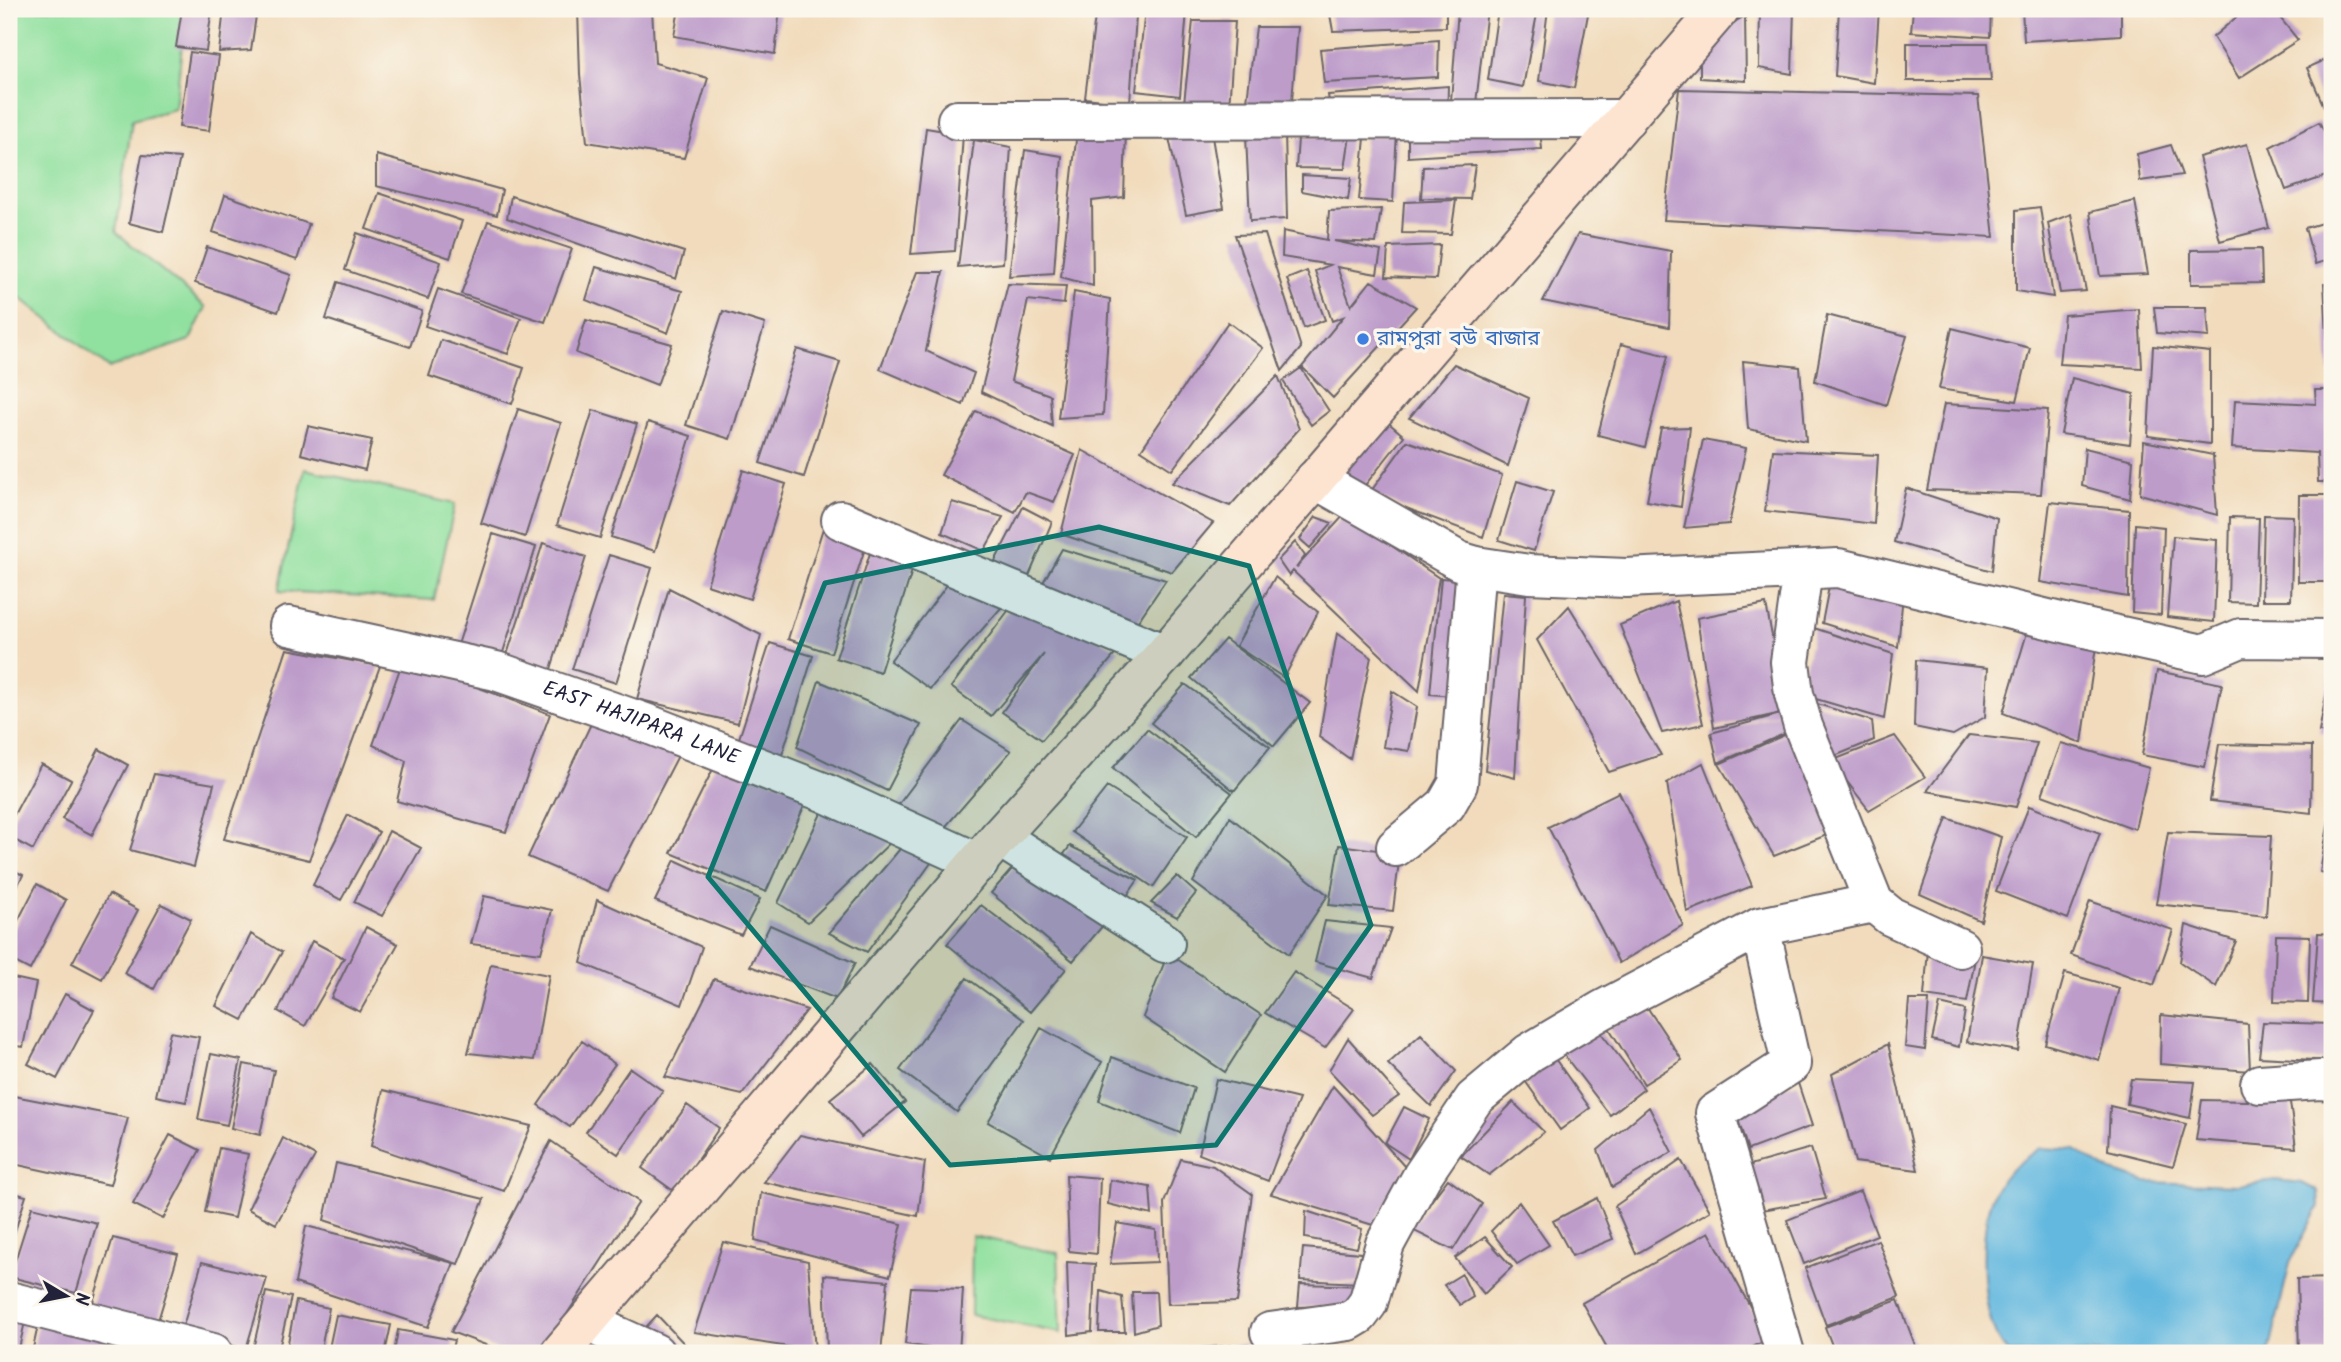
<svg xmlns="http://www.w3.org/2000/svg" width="2341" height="1362" font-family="Kalam,'Noto Sans Bengali',sans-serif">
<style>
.green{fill:#90e09f;stroke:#59816d;stroke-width:2}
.water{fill:#63b8df;stroke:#426d8d;stroke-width:2}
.building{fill:#bd9cca}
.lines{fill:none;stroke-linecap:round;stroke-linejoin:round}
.street-casing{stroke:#6a6368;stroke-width:42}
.secondary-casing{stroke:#6a6368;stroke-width:42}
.street{stroke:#fff;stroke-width:38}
.secondary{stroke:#fde4d1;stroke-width:38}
.marked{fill:#0f766e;fill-opacity:0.2;stroke:#0f766e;stroke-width:5;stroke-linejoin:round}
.shop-dot{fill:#3f7fe0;stroke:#fbf7ec;stroke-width:2.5}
.labels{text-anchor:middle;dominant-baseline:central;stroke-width:7;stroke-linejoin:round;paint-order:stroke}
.shop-label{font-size:21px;fill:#366cbe;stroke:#fbf7ec;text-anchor:start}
.street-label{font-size:21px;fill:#22223b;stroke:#fbf7ec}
</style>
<rect width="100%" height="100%" fill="#fbf7ec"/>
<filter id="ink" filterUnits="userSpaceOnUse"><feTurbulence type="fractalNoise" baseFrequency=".0143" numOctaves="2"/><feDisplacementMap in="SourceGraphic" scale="14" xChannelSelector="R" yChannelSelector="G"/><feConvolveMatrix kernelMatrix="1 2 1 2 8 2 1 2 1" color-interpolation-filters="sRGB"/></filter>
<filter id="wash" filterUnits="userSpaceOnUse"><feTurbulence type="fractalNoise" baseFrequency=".00686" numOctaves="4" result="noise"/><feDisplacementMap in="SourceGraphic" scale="28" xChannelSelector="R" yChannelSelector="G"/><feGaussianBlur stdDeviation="1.57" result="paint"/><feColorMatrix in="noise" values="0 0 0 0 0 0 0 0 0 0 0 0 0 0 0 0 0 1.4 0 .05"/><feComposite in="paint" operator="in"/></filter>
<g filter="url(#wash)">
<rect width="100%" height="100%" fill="#f1dbbc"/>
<path class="green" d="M9,9H186L175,109L132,120L116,232L206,307L190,340L109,368L9,289Z
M305,469L455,504L434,600L279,591Z
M972,1236L1058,1253L1061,1333L971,1315Z"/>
<path class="water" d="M2040,1148L2075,1150L2103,1168L2145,1182L2237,1185L2276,1180L2302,1183L2318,1191L2319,1206L2290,1262L2269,1353H2010C1978,1333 1978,1224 1994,1193C2004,1172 2022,1160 2040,1148Z"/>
<g id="blocks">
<path class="building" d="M182,9H212L206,51L176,47Z
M224,9H257L251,50L219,52Z
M578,9H652L655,63L708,78L684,158L587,142L580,75Z
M679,9H780L775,54L674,36Z
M1329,9H1446V27L1333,31Z
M1458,9H1487L1476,103L1451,101Z
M1498,9H1538L1523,87L1488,80Z
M1548,9H1589L1574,88L1539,81Z
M1760,9H1794L1792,74L1759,68Z
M1839,9H1879L1874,83L1835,76Z
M1913,9H1991L1990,37L1911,32Z
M2022,9H2121V35L2024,41Z
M2246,9H2273L2298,40L2239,78L2213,37Z
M1145,10H1187L1180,96L1136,91Z
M1095,16H1136L1130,103L1085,98Z
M1745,16L1746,81L1700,78V42Z
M1193,21H1235L1229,108L1184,103Z
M1256,27H1298L1291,113L1246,109Z
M1439,40L1438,77L1324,83L1320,49Z
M1907,43H1988L1991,81H1907Z
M190,52L219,56L209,131L179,127Z
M2332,57V125L2307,68Z
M1448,86L1447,124L1333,129L1328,95Z
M1679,89L1978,96L1994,237L1664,220Z
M1539,121L1542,149L1408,157V132Z
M2319,122L2332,145V174L2286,190L2270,147Z
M1210,125L1224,208L1186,215L1167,129Z
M926,128L963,134L955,251L911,254Z
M1126,129L1124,197L1092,201L1093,286L1061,277L1077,131Z
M1285,131L1287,219L1250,221L1246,136Z
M1397,132L1393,202L1359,200L1365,138Z
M1350,135L1345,169L1296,168L1298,138Z
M974,140L1011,147L1003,263L958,267Z
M2247,144L2269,228L2220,241L2199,157Z
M2171,145L2182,175L2140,181L2137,154Z
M1025,150L1062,156L1054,273L1009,276Z
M142,155L180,158L163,232L129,223Z
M376,155L502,190L497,215L376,186Z
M1475,165L1470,199L1421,198L1423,167Z
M1302,175L1351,178L1348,200L1302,191Z
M379,193L462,221L450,258L366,229Z
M225,195L309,224L297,260L213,232Z
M511,196L684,252L676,279L507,218Z
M1456,200L1451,234L1402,233L1404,202Z
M2135,201L2148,274L2100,276L2090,212Z
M2040,207L2053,297L2016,291V210Z
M1381,209L1376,243L1334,241L1381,251L1377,274L1337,267L1351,306L1371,281L1416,307L1333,398L1302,367L1343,317L1332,321L1315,271L1330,265L1282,257L1283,231L1327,240L1329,211Z
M2071,214L2086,291L2060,293L2048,223Z
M2332,220V259L2315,264L2305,228Z
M488,221L572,249L545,322L461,294Z
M357,233L441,262L428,299L345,270Z
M1265,234L1301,348L1282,371L1235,235Z
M1578,234L1671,251L1669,327L1543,301Z
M1440,245L1436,279L1386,277L1388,247Z
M207,247L291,275L278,312L195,283Z
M2261,249L2262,283L2191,284V250Z
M596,267L682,291L668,333L586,300Z
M1307,271L1325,320L1304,328L1287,279Z
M917,272H943L926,351L974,373L963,405L880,369Z
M338,282L422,311L410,347L326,319Z
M1008,284L1066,286L1064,304L1028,300L1011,381L1050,395L1052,426L981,392Z
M2324,284H2332V371H2329Z
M438,289L521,318L508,354L425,326Z
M1074,292L1110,299L1103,415L1058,418Z
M2154,307H2207L2209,337L2157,333Z
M2139,309L2142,368L2059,364L2064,315Z
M723,311L765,324L730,439L686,425Z
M1827,315L1907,336L1886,405L1815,381Z
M586,320L672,344L657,385L576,353Z
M1228,322L1263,348L1172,470L1141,450Z
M1952,328L2030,348L2017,401L1939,389Z
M441,340L524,368L512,404L429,376Z
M1621,344L1668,356L1645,447L1598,435Z
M2153,346L2210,352V444L2148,436Z
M797,349L840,362L804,477L760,463Z
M1743,361L1800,367L1806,441L1748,429Z
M1454,364L1529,398L1508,466L1409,418Z
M1301,368L1329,411L1311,425L1283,381Z
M1278,376L1299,429L1230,506L1172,483Z
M2072,378L2134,394L2130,444L2061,434Z
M2315,390H2332V482H2318L2317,453L2232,448L2235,400L2316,404Z
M1944,404L2048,410L2041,494L1927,490Z
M518,409L561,423L525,537L481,523Z
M593,410L637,424L600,538L557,525Z
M976,411L1075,455L1054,502L1026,492L1015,512L941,475Z
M1378,414L1404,436L1362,489L1328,476Z
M648,422L691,436L655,551L611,537Z
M308,426L372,440L365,470L301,454Z
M1690,427L1681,507L1647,501L1661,428Z
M1703,440L1746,448L1729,524L1684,528Z
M1407,441L1502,475L1483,537L1369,494Z
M2144,441L2213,455L2217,515L2140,494Z
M2085,448L2133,460L2130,499L2082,486Z
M1082,450L1213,523L1172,572L1061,534Z
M1773,450L1878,455L1874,524L1765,511Z
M743,470L786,484L750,599L707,585Z
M1517,481L1553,492L1534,551L1499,540Z
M1906,488L1997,518L1992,571L1894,542Z
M2299,495H2332V582H2298Z
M952,502L1003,517L984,551L942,533Z
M2050,502L2129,510L2128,597L2040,582Z
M1023,507L1052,522L1026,583L990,571Z
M1345,514L1439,578L1419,691L1293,571L1289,576L1278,560L1295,542L1305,556L1296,568Z
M2264,515L2293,516L2291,600H2262Z
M1316,517L1332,523L1310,548L1300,539Z
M2230,517L2259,518L2256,603L2228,602Z
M2135,524L2164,527L2161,615L2132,612Z
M824,525L868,539L831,653L788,639Z
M493,534L536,547L500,662L457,648Z
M2173,536L2217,540L2214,622L2167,617Z
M543,543L586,557L550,672L506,658Z
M873,544L916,558L880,672L836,658Z
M1062,549L1166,580L1134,627L1041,586Z
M609,555L652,568L616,683L572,669Z
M959,569L1008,600L930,689L890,661Z
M1831,576L1903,594L1898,647L1822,623Z
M1275,577L1318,612L1284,678L1236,646Z
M1441,578L1474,581L1463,697L1430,694Z
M669,588L761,635L738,723L637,699Z
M1503,593L1526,595L1515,778L1485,770Z
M1020,595L1119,650L1042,740L1002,712L1044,654L991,716L951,687Z
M1676,601L1703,724L1662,733L1620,625Z
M1766,604L1786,712L1714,728L1697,618Z
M1569,606L1661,755L1609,772L1537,640Z
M2029,626L2096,647L2082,743L2003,713Z
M1814,628L1893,654L1884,719L1799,694Z
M1337,633L1371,657L1350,759L1319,737Z
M1225,639L1310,703L1274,746L1191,678Z
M770,643L813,656L777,771L733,757Z
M287,649L380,666L309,860L224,839Z
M403,660L550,714L506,832L397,801L406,761L373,745Z
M1916,660L1988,668L1985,717L1953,735L1914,727Z
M2157,671L2222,684L2205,767L2142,755Z
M2330,674H2332V734L2319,732Z
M819,681L921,725L887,791L797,747Z
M1185,684L1270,747L1234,791L1151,723Z
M1392,691L1417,707L1409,751L1383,747Z
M1811,702L1872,721L1874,740L1830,758Z
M597,711L682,748L608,891L528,857Z
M1788,712L1793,730L1718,763L1711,733Z
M962,720L1011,751L934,840L893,812Z
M1147,729L1232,793L1196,837L1113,768Z
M1798,729L1837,831L1774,856L1719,764Z
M1969,735L2037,743L2016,807L1927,791Z
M1895,736L1925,777L1869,810L1831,761Z
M2061,743L2149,768L2135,829L2042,795Z
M2219,744L2312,746L2311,813L2210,801Z
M99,749L128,765L92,835L62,819Z
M716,763L810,793L766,892L671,853Z
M1703,763L1752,886L1687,912L1667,783Z
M41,764L71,780L33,850L9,837V824Z
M154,774L214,784L194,867L130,850Z
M1107,787L1187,837L1153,887L1072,832Z
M1619,792L1683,925L1619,963L1548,827Z
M828,799L898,835L808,922L778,903Z
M2029,806L2100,833L2068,919L1996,891Z
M2331,808H2332V874L2320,872Z
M348,815L379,832L341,900L313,885Z
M1230,817L1328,895L1289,954L1193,882Z
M1947,818L2001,837L1981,921L1920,894Z
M389,831L421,848L382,916L354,902Z
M2168,832L2271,836L2266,916L2156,904Z
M905,843L936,856L867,952L829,933Z
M1339,845L1400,853L1393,911L1329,905Z
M1070,846L1138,880L1122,903L1056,865Z
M1025,854L1110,917L1073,961L991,893Z
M675,860L760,899L741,935L655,901Z
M9,868L23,875L9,902Z
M1177,876L1196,893L1177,917L1151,903Z
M37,884L66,900L30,970L9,959V938Z
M109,894L138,910L102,979L72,963Z
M484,896L552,910L541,953L471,944Z
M597,900L702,947L682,1005L581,963Z
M2090,901L2173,930L2154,985L2071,955Z
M161,904L191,919L154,989L124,973Z
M981,905L1066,969L1030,1012L947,944Z
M1325,921L1391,928L1373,978L1315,962Z
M770,925L855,963L837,999L750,966Z
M2186,925L2236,941L2216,987L2180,962Z
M366,927L398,944L360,1012L331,998Z
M2318,933L2332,934V1004L2313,1003Z
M251,934L282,952L243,1020L216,1006Z
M2276,935L2310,936L2308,1003L2274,1002Z
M312,941L344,958L305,1026L278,1011Z
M1928,950L1975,959L1967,1002L1924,996Z
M1168,953L1261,1015L1225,1072L1143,1017Z
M1982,955L2033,964L2018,1051L1967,1042Z
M491,964L549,975L534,1060L468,1053Z
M1294,972L1354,1009L1325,1048L1265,1013Z
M2065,973L2119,988L2099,1060L2045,1044Z
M9,977L36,983L23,1047L9,1045Z
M967,978L1024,1020L957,1112L900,1070Z
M714,979L807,1010L742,1095L665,1077Z
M65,994L94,1010L57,1079L28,1064Z
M1909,1000H1929L1925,1050L1905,1047Z
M1645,1004L1682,1060L1644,1084L1609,1028Z
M1940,1004L1965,1010L1959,1047L1932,1040Z
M2161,1015L2248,1024L2250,1071L2160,1064Z
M2263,1022L2332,1024V1061L2259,1057Z
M1595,1025L1644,1089L1610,1115L1561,1051Z
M1041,1028L1102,1062L1050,1157L988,1122Z
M170,1032L199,1037L186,1102L156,1096Z
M1421,1034L1456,1071L1431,1106L1388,1064Z
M1348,1038L1399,1096L1372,1115L1329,1070Z
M582,1041L615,1064L570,1127L538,1105Z
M1888,1044L1918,1170L1855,1162L1832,1074Z
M211,1054L241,1060L227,1125L198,1119Z
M1553,1056L1590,1108L1560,1130L1523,1078Z
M1112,1057L1194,1088L1180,1133L1099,1101Z
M244,1064L274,1070L260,1135L231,1128Z
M873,1064L905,1102L861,1137L830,1099Z
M630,1068L663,1091L618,1154L586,1132Z
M1216,1079L1299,1099L1268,1181L1199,1154Z
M2131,1079L2195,1082L2190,1118L2127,1104Z
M1798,1083L1812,1126L1748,1150L1733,1104Z
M1333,1086L1405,1167L1373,1225L1271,1194Z
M383,1090L531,1126L504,1191L371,1146Z
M9,1095L128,1118L110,1185L9,1163Z
M2202,1100L2290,1102L2296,1148L2196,1140Z
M1513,1102L1544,1132L1489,1175L1461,1156Z
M687,1105L719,1128L675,1192L642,1168Z
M2110,1106L2186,1124L2173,1166L2108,1150Z
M1404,1107L1429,1119L1409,1159L1385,1143Z
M1649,1107L1672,1152L1612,1187L1598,1150Z
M170,1135L200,1150L163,1219L133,1204Z
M800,1135L925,1162L918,1216L764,1182Z
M283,1138L315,1156L276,1224L248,1209Z
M551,1141L639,1202L542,1353H507L451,1332Z
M219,1148L248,1154L234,1218L205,1212Z
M1811,1148L1826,1199L1750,1212L1743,1167Z
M1181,1159L1213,1166L1252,1194L1237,1302L1168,1304L1164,1203Z
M1681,1160L1710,1211L1636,1254L1615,1206Z
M336,1163L484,1199L458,1264L324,1220Z
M1066,1175L1100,1178L1097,1254L1069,1251Z
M1448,1179L1482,1204L1453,1250L1410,1229Z
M1110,1180L1150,1187L1152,1215L1108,1204Z
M1860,1191L1877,1235L1804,1264L1787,1220Z
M9,1192L26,1196L9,1250Z
M761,1193L902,1224L890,1276L755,1240Z
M1597,1198L1613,1239L1572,1256L1553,1221Z
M1519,1202L1549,1245L1517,1264L1491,1231Z
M32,1207L97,1223L76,1293L10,1277Z
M1306,1211L1362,1229L1357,1248L1305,1238Z
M1117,1223L1156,1230L1157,1262L1110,1264Z
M306,1226L454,1263L428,1327L295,1283Z
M1709,1232L1768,1339L1742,1353H1610L1582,1303Z
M1485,1237L1512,1267L1484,1294L1455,1258Z
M113,1238L178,1254L157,1324L91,1308Z
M1878,1240L1899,1297L1826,1325L1805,1268Z
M723,1242L808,1261L815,1351L694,1332Z
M1303,1248L1361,1253L1359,1283L1300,1280Z
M202,1262L267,1278L246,1349L181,1333Z
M1067,1262L1095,1264L1092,1332L1069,1335Z
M1462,1274L1473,1297L1460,1305L1444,1285Z
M824,1275L888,1281L881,1353H843L827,1349Z
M2332,1278V1353H2299L2297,1279Z
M1300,1284L1364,1286L1357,1305L1298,1307Z
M911,1287L963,1289L959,1353L905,1344Z
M1101,1291L1122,1297L1125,1332H1099Z
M266,1292L291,1297L278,1353L253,1349Z
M1132,1292H1156L1158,1325L1134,1332Z
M1898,1300L1918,1353H1835L1825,1327Z
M296,1301L329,1308L320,1353H286Z
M9,1303L28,1308L18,1353H9Z
M336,1315L391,1325L385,1353H328Z
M657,1315L693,1353H624L623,1352Z
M39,1321L134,1345L132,1353H32Z
M398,1330L454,1340L451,1353H394Z
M1290,1343V1353H1261V1346Z
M1248,1344L1249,1353H1188L1187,1349Z"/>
</g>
</g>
<g filter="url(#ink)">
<use href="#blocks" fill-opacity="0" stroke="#6a6368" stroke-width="2"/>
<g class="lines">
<defs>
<g id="street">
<path d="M957,120L1626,119"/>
<path d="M1315,479L1459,561L1476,566L1529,574L1626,578L1838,568L2085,628L2203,654L2241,638L2332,639"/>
<path d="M841,520L1165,654"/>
<path d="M1803,570L1790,662L1794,694L1803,726L1874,903L1890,916L1960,948"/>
<path id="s1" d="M289,626L496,671L648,724L823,792L979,863"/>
<path d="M999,837L1165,943"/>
<path d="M1396,847L1446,805L1458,784L1476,566"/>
<path d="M1760,927L1791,1064L1715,1113L1785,1353"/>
<path d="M2260,1084L2320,1080L2332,1081"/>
<path d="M9,1301L213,1353"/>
<path d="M587,1322L655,1353"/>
<path d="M1270,1332L1349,1321L1359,1315L1368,1303L1385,1244L1422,1176L1474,1099L1529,1053L1602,1010L1760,927L1874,903"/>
</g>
<path id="secondary" d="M560,1353L999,837L1165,654L1720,9"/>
</defs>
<use href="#street" class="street-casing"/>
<use href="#secondary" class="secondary-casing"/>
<use href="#street" class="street"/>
<use href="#secondary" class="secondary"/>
</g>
</g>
<path class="marked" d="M1099,527L1249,566L1371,925L1216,1145L950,1165L708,877L825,583Z"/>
<circle class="shop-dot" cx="1363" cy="339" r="7"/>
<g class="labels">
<g class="shop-label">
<text x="1377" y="339">রামপুরা বউ বাজার</text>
</g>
<g class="street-label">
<text stroke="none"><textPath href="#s1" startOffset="366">EAST HAJIPARA LANE</textPath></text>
</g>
</g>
<rect width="2341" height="1362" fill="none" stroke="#fbf7ec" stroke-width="35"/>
<g transform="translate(66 1296) rotate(100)" stroke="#fbf7ec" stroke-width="5" paint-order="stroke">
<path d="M0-5L12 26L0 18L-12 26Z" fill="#22223b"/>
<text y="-10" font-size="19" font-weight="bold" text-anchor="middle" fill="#22223b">N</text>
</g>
</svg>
